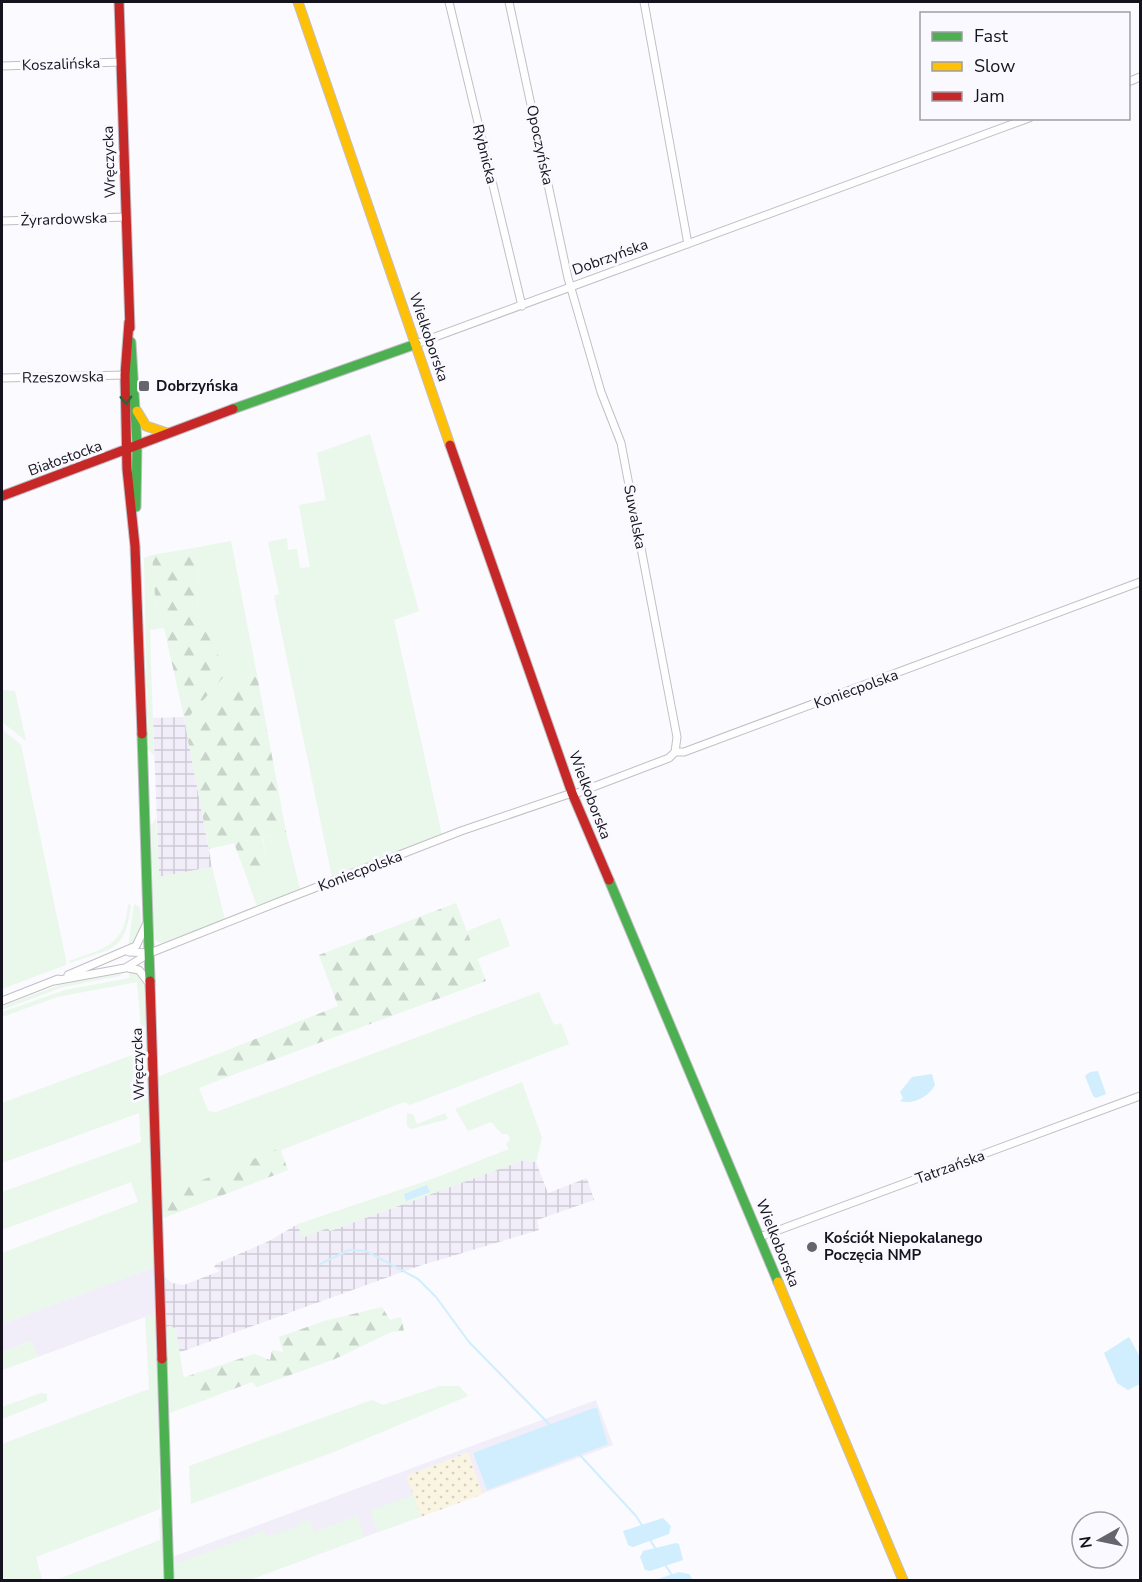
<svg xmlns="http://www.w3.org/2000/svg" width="1142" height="1582" font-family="'Nunito Sans',sans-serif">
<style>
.built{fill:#f1eef9}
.industrial{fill:url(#industrial-grid)}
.grass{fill:#eaf7eb}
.forest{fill:url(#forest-firs)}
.sand{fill:url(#sand-dots)}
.water{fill:#d0eefe}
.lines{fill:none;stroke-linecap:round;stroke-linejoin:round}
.stream{stroke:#d0eefe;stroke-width:2}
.street-casing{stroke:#c1bfc6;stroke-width:9}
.fast-casing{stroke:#c1bfc6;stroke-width:11}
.slow-casing{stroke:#c1bfc6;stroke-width:11}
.jam-casing{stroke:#c1bfc6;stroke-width:11}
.street{stroke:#fefeff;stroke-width:7}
.fast{stroke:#4caf50;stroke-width:9}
.slow{stroke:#ffc107;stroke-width:9}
.jam{stroke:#c62828;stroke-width:9}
.oneway{stroke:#306136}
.poi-dot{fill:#66646c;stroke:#faf9ff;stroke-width:2}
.labels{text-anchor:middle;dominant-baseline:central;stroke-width:6;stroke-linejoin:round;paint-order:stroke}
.street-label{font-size:15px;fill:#15131d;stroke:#faf9ff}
.poi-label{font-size:15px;font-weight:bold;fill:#15131d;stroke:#faf9ff;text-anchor:start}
</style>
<defs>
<pattern id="industrial-grid" width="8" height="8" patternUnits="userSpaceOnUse" patternTransform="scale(1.5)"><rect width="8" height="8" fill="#f1eef9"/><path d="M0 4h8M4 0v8" fill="none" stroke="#cecbd5"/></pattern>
<pattern id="forest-firs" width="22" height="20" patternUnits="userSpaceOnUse" patternTransform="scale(1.5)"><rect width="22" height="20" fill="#eaf7eb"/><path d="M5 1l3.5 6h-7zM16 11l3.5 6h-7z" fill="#c8d3c9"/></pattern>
<pattern id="sand-dots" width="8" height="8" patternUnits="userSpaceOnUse" patternTransform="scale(1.5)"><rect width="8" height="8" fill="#faf4e2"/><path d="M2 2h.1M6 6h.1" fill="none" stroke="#d5d0c1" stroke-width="1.8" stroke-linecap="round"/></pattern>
</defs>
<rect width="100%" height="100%" fill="#fbfafe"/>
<path class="built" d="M154,1267L156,1313L38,1357L31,1341L2,1352V1324Z
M596,1400L613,1445L249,1580H173L172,1557Z"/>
<path class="industrial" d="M184,717L212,867L159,877L153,718Z
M524,1160L536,1162L548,1193L587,1178L594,1200L537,1220L539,1230L419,1266L178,1353L176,1329L165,1327L164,1277L172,1283L184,1285L220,1271L214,1267L216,1264L269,1241L298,1224L302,1238L328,1227L330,1231Z"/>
<path class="grass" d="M370,434L419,611L394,620L442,835L332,877L274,596L279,594L268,542L287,538L288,550L297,549L300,568L310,567L299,505L326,500L317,453Z
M231,541L256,670L188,740L185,721L226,673L197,613L199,562L188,549Z
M152,555L156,609L164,628L150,630L154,756L148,749L144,558Z
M2,690L15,691L26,741L2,722Z
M2,729L21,745L66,960V965L2,989Z
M156,818L159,877L212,867L225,920L161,943L155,940L154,934L151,825Z
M286,832L300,889L257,907L247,878L261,873L266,856L263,838Z
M128,904L131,905C124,954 113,947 70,963L69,961C105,948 125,946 128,904Z
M134,904L140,907C141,924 143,937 128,948Z
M500,918L510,946L477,959L467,931Z
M135,970L145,982L154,1267L2,1324V1253L138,1202L131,1182L2,1230V1192L141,1142L139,1113L2,1163V1103L143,1051L137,982L57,997L2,1017V1012L65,990L129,978V971Z
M123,972L120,976L63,987L2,1010V1006L63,984Z
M539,992L554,1025L561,1023L569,1044L410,1105L404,1102L161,1197L157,1077L223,1052L216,1071L219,1080L199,1088L208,1111L216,1112Z
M522,1082L542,1138L536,1162L524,1160L330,1231L328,1228L302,1238L298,1224L435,1178L509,1149L506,1144L510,1140L508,1134H502L491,1122L468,1131L455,1109Z
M407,1113L413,1114L417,1124L445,1113L448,1119L411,1129L407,1126Z
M156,1313L160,1509L36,1557L42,1580H2V1444L149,1389L145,1317Z
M171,1326L176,1329L186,1393L210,1398L167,1414L165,1327Z
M31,1341L38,1357L2,1370V1352Z
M440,1386H459L468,1396L334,1452L191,1504L189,1466L372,1400L383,1405Z
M41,1393L47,1394V1401L2,1419V1407Z
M413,1495L421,1517L378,1532L370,1511Z
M302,1516L304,1522L310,1520L314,1532L357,1516L365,1537L249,1580H173L175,1564L264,1531L267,1537L302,1524Z
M159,1517L162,1520L164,1580H56L160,1540Z"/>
<path class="forest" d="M188,549L199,562L197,613L227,673L185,721L164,628L156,609L152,555Z
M256,670L286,832L262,838L266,856L261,874L247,878L234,843L209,849L188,740Z
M456,903L486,981L219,1080L216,1071L223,1052L338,1006L319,955Z
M280,1148L288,1170L161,1219V1197Z
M382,1307L390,1320L401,1317L404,1331L391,1332L335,1359L257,1387L252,1382L210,1398L186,1393L182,1378L254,1354L270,1360L272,1350L283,1352L279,1337L324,1321Z"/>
<path class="sand" d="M468,1452L483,1494L421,1517L407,1478L408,1475Z"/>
<path class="water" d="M1098,1071L1106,1094L1096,1098L1093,1096L1085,1076L1090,1072Z
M932,1074L935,1085C929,1097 912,1105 900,1101L903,1098L900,1092L912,1077Z
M427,1185L430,1192L406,1201L404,1194Z
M1129,1337L1140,1357V1384L1128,1390L1117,1383L1104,1353Z
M594,1408H597L608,1444L487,1490L473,1453Z
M663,1518L671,1526L669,1534L633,1547L628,1545L623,1531Z
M676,1543L679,1544L683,1560L650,1571L645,1570L640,1557L643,1551Z
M679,1572L689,1574L693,1580H655Z"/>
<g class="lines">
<path class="stream" d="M320,1264L349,1250L366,1251L418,1279L436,1297L469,1342L550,1425
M578,1453L636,1516L643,1527
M650,1540L657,1551
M666,1566L675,1580"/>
<defs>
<path id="street" d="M449,2L522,306
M509,2L568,278L601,392L621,443L677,737L675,752
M644,2L688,244
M2,66L121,62
M1128,82L1140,77
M2,221L126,217
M416,344L1029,118
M2,378L125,375
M572,795L669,758L675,752H684L1140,582
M129,952L150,953
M128,968L139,970L149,983
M68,975L136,946L147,923
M54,981L125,968L150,953L281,901L461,831L572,793
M2,1001L58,979
M760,1237L1140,1096"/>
<path id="fast" d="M131,342L137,444L136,507
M233,409L416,344
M142,734L150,981
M609,880L778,1282
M162,1359L169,1580"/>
<path id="slow" d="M298,2L450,445
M137,411L146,426L167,433
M778,1282L903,1580"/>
<path id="jam" d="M119,2L130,328
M129,322L125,375L127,469L135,546L142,734
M450,445L572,793L609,880
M2,496L233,409
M150,981L162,1359"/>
</defs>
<use href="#street" class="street-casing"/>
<use href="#fast" class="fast-casing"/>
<use href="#slow" class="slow-casing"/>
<use href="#jam" class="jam-casing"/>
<use href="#street" class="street"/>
<use href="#fast" class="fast"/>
<use href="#slow" class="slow"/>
<use href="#jam" class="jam"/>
</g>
<defs><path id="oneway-chevron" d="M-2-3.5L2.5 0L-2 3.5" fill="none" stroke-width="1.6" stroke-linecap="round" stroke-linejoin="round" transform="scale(1.5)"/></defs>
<use class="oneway" href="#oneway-chevron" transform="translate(126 400) rotate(88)"/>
<g class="poi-dot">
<rect x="138" y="380" width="12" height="12" rx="3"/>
<circle cx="812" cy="1247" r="6"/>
</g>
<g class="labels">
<g class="street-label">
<text transform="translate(61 64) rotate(-2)">Koszalińska</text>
<text transform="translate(540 145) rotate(78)">Opoczyńska</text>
<text transform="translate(485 154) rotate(76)">Rybnicka</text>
<text transform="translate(109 162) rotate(-92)">Wręczycka</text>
<text transform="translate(64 219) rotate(-2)">Żyrardowska</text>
<text transform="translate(610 257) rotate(-20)">Dobrzyńska</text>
<text transform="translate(429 337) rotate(71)">Wielkoborska</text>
<text transform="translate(63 377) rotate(-1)">Rzeszowska</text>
<text transform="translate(65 458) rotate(-20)">Białostocka</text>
<text transform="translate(635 517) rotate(79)">Suwalska</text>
<text transform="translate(856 689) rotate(-20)">Koniecpolska</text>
<text transform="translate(590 795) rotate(69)">Wielkoborska</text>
<text transform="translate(360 871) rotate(-21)">Koniecpolska</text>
<text transform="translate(138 1064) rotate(-92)">Wręczycka</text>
<text transform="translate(950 1167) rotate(-20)">Tatrzańska</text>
<text transform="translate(778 1243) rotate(68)">Wielkoborska</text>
</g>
<g class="poi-label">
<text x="156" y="386">Dobrzyńska</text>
<text x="824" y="1238">Kościół Niepokalanego<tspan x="824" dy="17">Poczęcia NMP</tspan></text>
</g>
</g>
<rect width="1142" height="1582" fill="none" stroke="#15131d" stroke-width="6"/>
<rect x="920" y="12" width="210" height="108" fill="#faf9ff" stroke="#9e9da5" stroke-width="1.5"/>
<rect x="932" y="32" width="30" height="9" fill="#4caf50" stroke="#9e9da5" stroke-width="1.5"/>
<text x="974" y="42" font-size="18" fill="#15131d">Fast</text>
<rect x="932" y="62" width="30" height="9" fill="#ffc107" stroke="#9e9da5" stroke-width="1.5"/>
<text x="974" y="72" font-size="18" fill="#15131d">Slow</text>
<rect x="932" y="92" width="30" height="9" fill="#c62828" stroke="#9e9da5" stroke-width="1.5"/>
<text x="974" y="102" font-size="18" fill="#15131d">Jam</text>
<g transform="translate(1100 1540) rotate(261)"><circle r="28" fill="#faf9ff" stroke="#9e9da5" stroke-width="1.5"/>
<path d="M0-4.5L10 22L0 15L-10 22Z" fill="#66646c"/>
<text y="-9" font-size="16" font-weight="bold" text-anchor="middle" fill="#15131d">N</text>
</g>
</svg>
